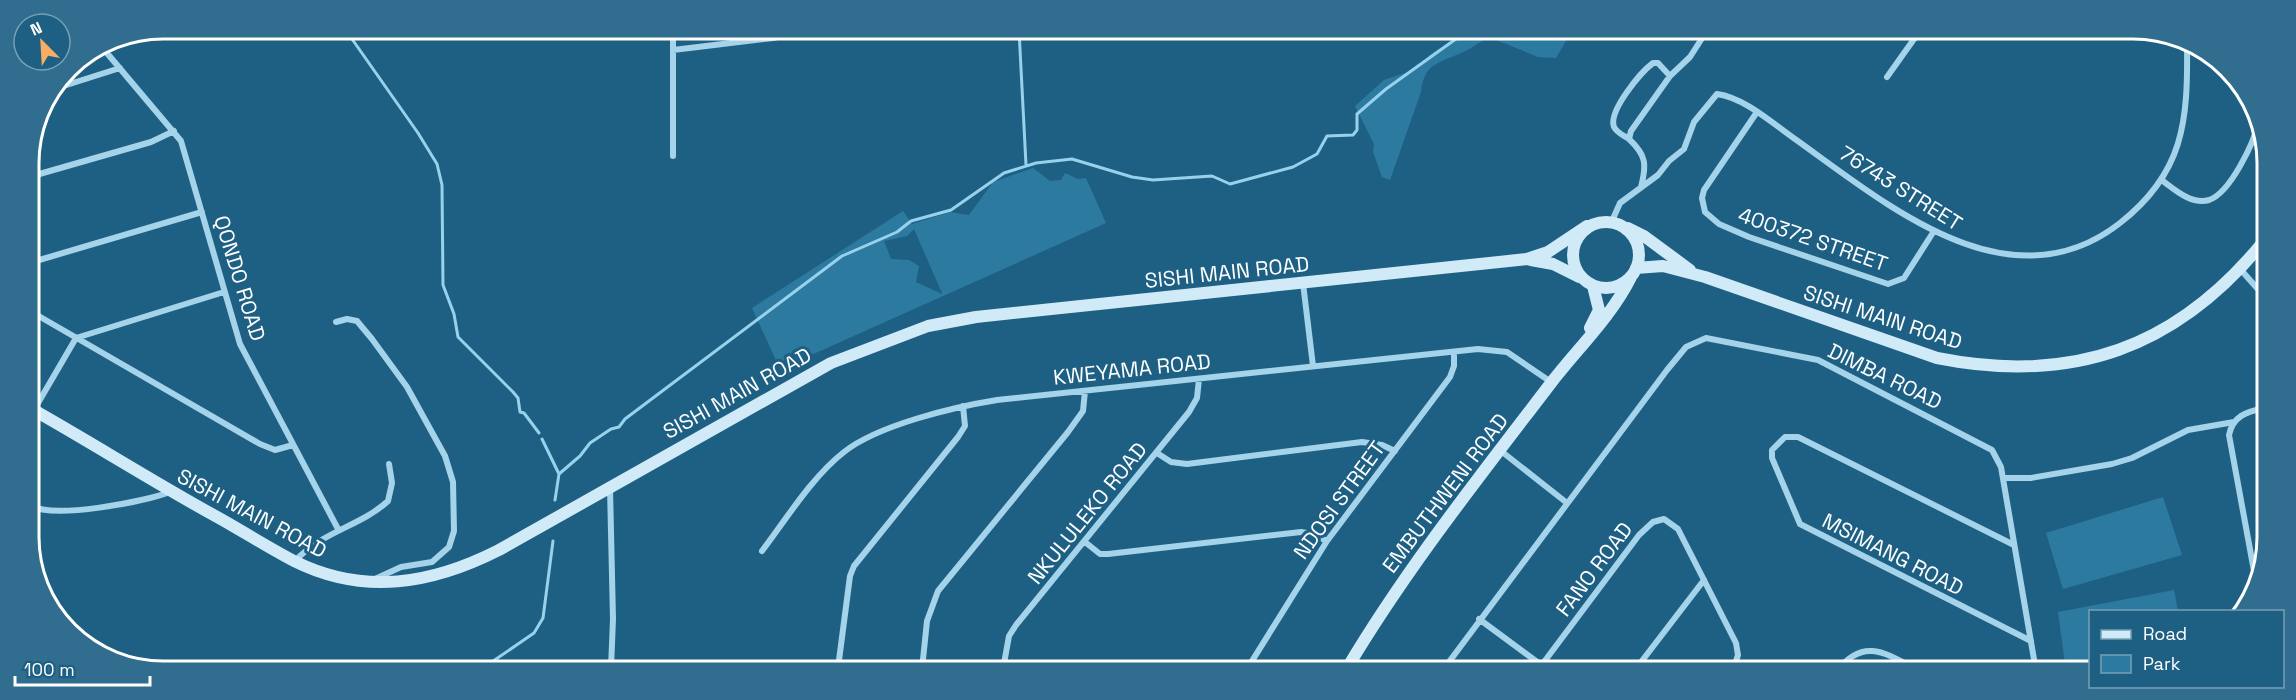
<svg xmlns="http://www.w3.org/2000/svg" width="2296" height="700" font-family="'Space Grotesk',sans-serif">
<style>
.green{fill:#2d7aa0;fill-rule:evenodd}
.lines{fill:none;stroke-linecap:round;stroke-linejoin:round}
.stream{stroke:#98d1eb;stroke-width:3}
.street{stroke:#a5d3ea;stroke-width:6}
.secondary{stroke:#d0eaf7;stroke-width:12}
.labels{text-anchor:middle;dominant-baseline:central;stroke-width:6;stroke-linejoin:round;paint-order:stroke}
.street-label{font-size:21px;fill:#fff;stroke:#1e6084}
.rim{fill:none;stroke:#fff;stroke-width:3}
</style>
<rect width="100%" height="100%" fill="#1e6084"/>
<path class="green" d="M1467,31L1571,32L1556,58L1538,57L1489,37C1479,42 1470,50 1459,54C1438,63 1424,64 1421,92L1390,180L1382,177L1373,152L1374,144L1355,106L1384,80L1414,70L1432,53Z
M1033,168L1050,181L1061,180L1065,173L1078,179L1086,178L1106,223L780,369L752,308L903,211L912,224L950,212L969,215L993,182ZM914,229L942,293V294L916,282L919,266L909,260L891,259L884,241L907,236Z
M2163,497L2182,555L2063,589L2046,533Z
M2174,590L2178,611L2090,612V671H2066L2058,612Z"/>
<g class="lines">
<path class="stream" d="M345,29L418,133L437,164L442,185L443,285L454,314L458,337L513,392L518,398L520,412L524,413L539,433
M1019,30L1026,165
M542,439L559,474L555,500
M559,474L580,456L590,443L611,429L619,427L625,419L842,256L897,232L911,221L951,210L1004,173L1036,163L1072,159L1132,177L1153,180L1212,176L1230,184L1293,167L1317,154L1327,136L1353,135L1357,130V114L1386,89L1467,31
M483,668L534,633L543,618L553,541"/>
<path class="street" d="M101,46L181,141L240,344L338,529
M673,50L773,38L805,30
M1887,77L1919,32
M54,89L120,68
M1757,112L1704,190L1702,198L1705,212L1719,224L1749,237L1888,284L1904,278L1934,231
M1629,139C1623,135 1617,133 1614,127C1608,111 1641,72 1653,63H1658L1670,76
M673,156V30
M29,177L151,142L174,131
M2163,181C2175,190 2192,205 2209,200C2230,193 2254,143 2258,123
M1641,187C1647,164 1646,155 1629,139L1631,131L1670,76L1690,57L1706,32
M1612,221L1620,203L1658,175L1669,161L1684,149L1694,122L1717,94C1745,98 1772,123 1795,139C1885,203 2009,310 2120,223C2184,173 2188,121 2187,45
M29,263L202,212
M2241,270L2264,296
M1303,283L1313,366
M30,311L260,444L275,450L293,445
M336,322L347,319L357,321L372,339L407,387L445,456L453,482L454,531L449,547L432,562L401,567L375,579
M34,410L76,338L224,292
M1501,451L1567,503
M1157,453L1171,462L1187,464L1362,442L1382,445L1395,451
M2003,478H2031L2112,464L2132,458L2188,430L2234,422
M610,488L613,619L611,668
M31,506C55,519 143,502 170,492
M1085,542L1100,554H1108L1301,532L1312,534L1327,541
M2014,545L1798,437H1785L1772,450V458L1800,524L2031,641
M762,551C787,518 812,477 844,452C878,425 954,407 997,400L1478,349L1507,352L1551,382
M295,561C323,531 361,526 388,501L392,483L389,464
M2256,582L2229,435C2233,416 2246,412 2264,408
M1479,619L1548,670
M838,668L850,576L854,566L958,437L965,426L963,406
M922,669L927,621L938,591L1068,432L1083,411L1085,391
M1003,669L1009,636L1016,625L1189,412L1197,398L1199,379
M1247,669L1327,541L1450,377L1454,366V352
M1443,670L1667,370L1686,347L1706,338L1818,360L1992,450L2001,467L2036,671
M1538,670L1639,535L1653,522L1664,519L1678,529L1736,643L1738,655L1733,670
M1635,670L1704,580
M1837,671C1864,636 1887,654 1919,671"/>
<path class="secondary" d="M1573 255a33 33 0 1 1 66 0a33 33 0 1 1-66 0Z
M1628,228L1644,236L1690,270
M1531,260L1553,264L1579,277
M1636,268L1663,266L1705,277L1937,358C2073,385 2177,348 2264,241
M1590,328L1599,310L1593,286
M30,408C94,444 155,483 219,518C244,532 269,548 294,561C364,596 432,584 499,550L831,363L928,326L976,317L1527,259L1548,252L1587,226
M1346,670C1406,569 1480,476 1551,383C1578,348 1611,317 1631,277"/>
</g>
<g class="labels">
<g class="street-label">
<text transform="translate(1901 188) rotate(32)">76743 STREET</text>
<text transform="translate(1813 239) rotate(19)">400372 STREET</text>
<text transform="translate(1227 272) rotate(-6)">SISHI MAIN ROAD</text>
<text transform="translate(240 278) rotate(73)">QONDO ROAD</text>
<text transform="translate(1883 317) rotate(18)">SISHI MAIN ROAD</text>
<text transform="translate(1132 369) rotate(-6)">KWEYAMA ROAD</text>
<text transform="translate(1885 376) rotate(26)">DIMBA ROAD</text>
<text transform="translate(737 393) rotate(-29)">SISHI MAIN ROAD</text>
<text transform="translate(1445 493) rotate(-53)">EMBUTHWENI ROAD</text>
<text transform="translate(1339 500) rotate(-54)">NDOSI STREET</text>
<text transform="translate(252 513) rotate(28)">SISHI MAIN ROAD</text>
<text transform="translate(1087 513) rotate(-51)">NKULULEKO ROAD</text>
<text transform="translate(1893 554) rotate(27)">MSIMANG ROAD</text>
<text transform="translate(1594 569) rotate(-53)">FANO ROAD</text>
</g>
</g>
<path d="M0 0H2296V700H0ZM163 39H2133A124 124 0 0 1 2257 163V537A124 124 0 0 1 2133 661H163A124 124 0 0 1 39 537V163A124 124 0 0 1 163 39Z" fill="#306d8e" fill-rule="evenodd"/>
<path class="rim" d="M163 39H2133A124 124 0 0 1 2257 163V537A124 124 0 0 1 2133 661H163A124 124 0 0 1 39 537V163A124 124 0 0 1 163 39Z"/>
<rect x="2089" y="610" width="195" height="78" fill="#1e6084" stroke="#78a0b5" stroke-width="1.5"/>
<rect x="2101" y="630" width="30" height="9" fill="#d0eaf7" stroke="#78a0b5" stroke-width="1.5"/>
<text x="2143" y="640" font-size="18" fill="#ffffff">Road</text>
<rect x="2101" y="655" width="30" height="18" fill="#2d7aa0" stroke="#78a0b5" stroke-width="1.5"/>
<text x="2143" y="670" font-size="18" fill="#ffffff">Park</text>
<g transform="translate(42 42) rotate(336)"><circle r="28" fill="#1e6084" stroke="#78a0b5" stroke-width="1.5"/>
<path d="M0-4.5L10 22L0 15L-10 22Z" fill="#f9ad64"/>
<text y="-9" font-size="16" font-weight="bold" text-anchor="middle" fill="#ffffff">N</text>
</g>
<path d="M15 676v9h135v-9" fill="none" stroke="#ffffff" stroke-width="3"/>
<text x="24" y="676" font-size="18" fill="#ffffff" stroke="#1e6084" stroke-width="4.5" paint-order="stroke">100 m</text>
</svg>
